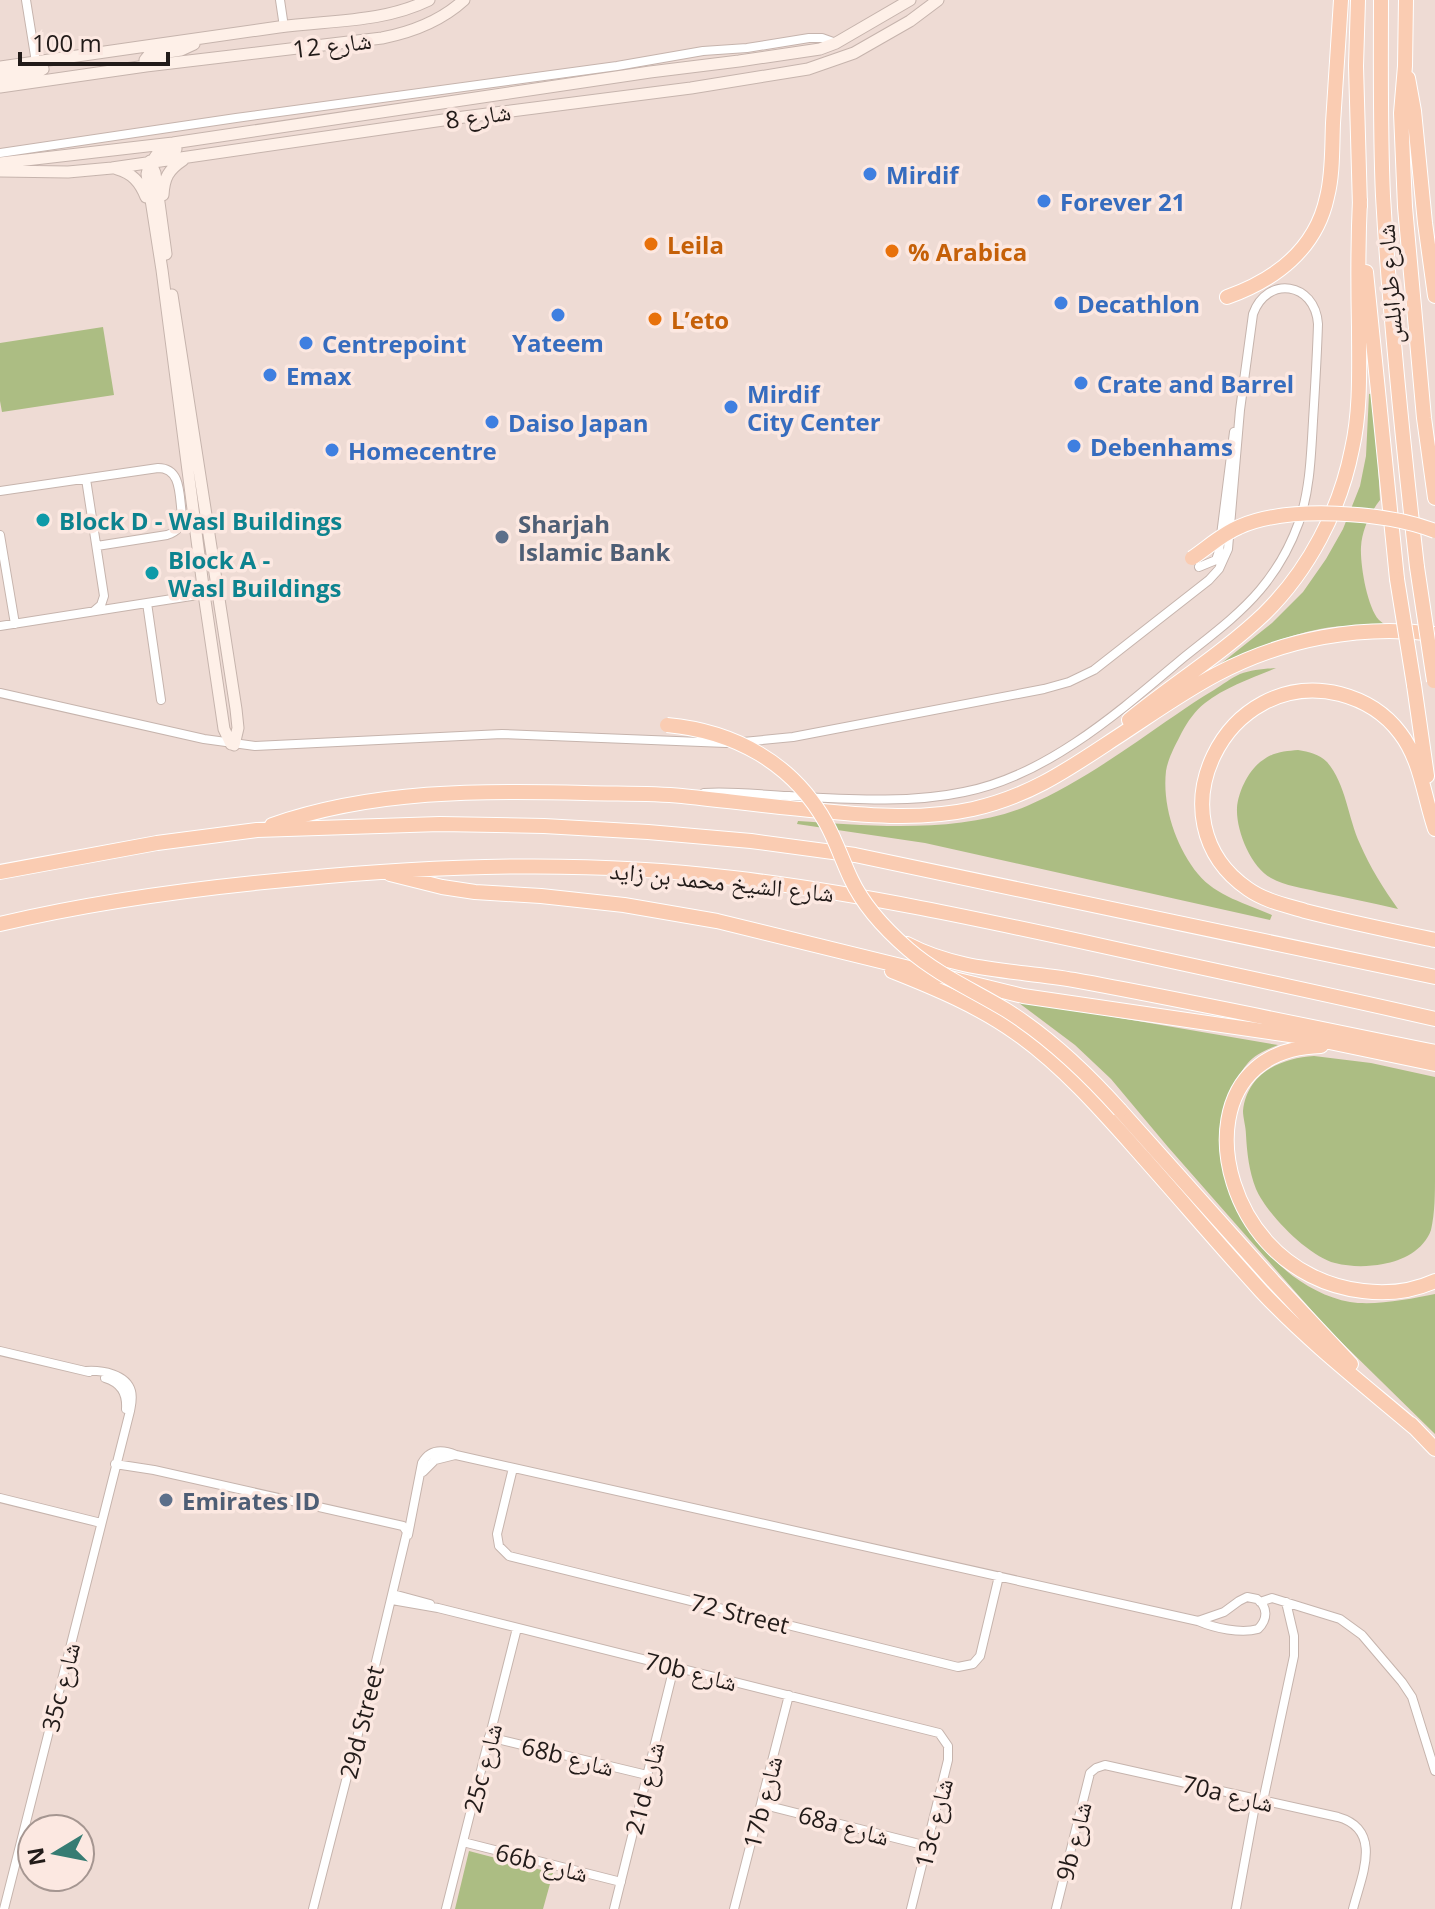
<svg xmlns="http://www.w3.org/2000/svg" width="1435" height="1909" font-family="'Open Sans','Noto Naskh Arabic',sans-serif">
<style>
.green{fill:#acbd83}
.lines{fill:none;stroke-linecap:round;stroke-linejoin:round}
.street-casing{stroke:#c6b4ad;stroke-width:10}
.secondary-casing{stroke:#c6b4ad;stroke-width:13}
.highway-casing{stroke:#fff;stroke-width:16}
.street{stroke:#fff;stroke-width:8}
.secondary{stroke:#fef0e8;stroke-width:11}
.highway{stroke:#faccb2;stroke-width:14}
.highway-bridge-casing{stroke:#fff;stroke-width:16;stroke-linecap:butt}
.highway-bridge{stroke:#faccb2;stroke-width:14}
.shop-dot{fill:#3f7fe0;stroke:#fce8e1;stroke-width:3}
.food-dot{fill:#e8710a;stroke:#fce8e1;stroke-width:3}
.culture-dot{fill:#0f9aa8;stroke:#fce8e1;stroke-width:3}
.service-dot{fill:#5c6f8a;stroke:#fce8e1;stroke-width:3}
.labels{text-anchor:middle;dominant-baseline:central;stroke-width:7;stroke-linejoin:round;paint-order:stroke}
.street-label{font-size:24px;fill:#221b19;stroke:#fce8e1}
.shop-label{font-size:24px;font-weight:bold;fill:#366cbe;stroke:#fce8e1;text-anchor:start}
.food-label{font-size:24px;font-weight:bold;fill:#c56008;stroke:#fce8e1;text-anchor:start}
.culture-label{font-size:24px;font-weight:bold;fill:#0d838f;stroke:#fce8e1;text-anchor:start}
.service-label{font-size:24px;font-weight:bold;fill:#4e5e75;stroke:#fce8e1;text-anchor:start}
</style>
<rect width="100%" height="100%" fill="#eedbd4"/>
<path class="green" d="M103,327L114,395L2,412L0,401V343Z
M1374,393L1380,500C1370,513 1362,530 1361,547C1360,564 1367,607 1379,620C1382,623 1386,625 1390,627C1367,626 1342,624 1320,629C1285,636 1250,650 1218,666L1272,623L1303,592L1326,559L1343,529L1360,486L1366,456L1369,394Z
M1276,668C1252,678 1225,687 1205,703C1195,711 1188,721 1182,732C1176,744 1168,758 1166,771C1162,806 1176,847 1198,874C1216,896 1247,904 1272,915L1270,920L925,843L797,824L798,821C869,826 960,834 1027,806C1066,789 1103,765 1138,741C1163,724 1187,706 1214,690C1222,685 1231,678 1240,674C1251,670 1264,669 1276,668Z
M1298,750C1309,752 1319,754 1327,762C1346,784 1348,818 1360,844C1370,867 1383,888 1398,909C1372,903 1345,897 1319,892C1304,888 1285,886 1271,878C1251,867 1236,831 1237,808C1238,792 1249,769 1263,760C1273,752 1286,751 1298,750Z
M1015,1000L1278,1045C1250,1056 1246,1062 1232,1089C1189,1170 1266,1287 1350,1302C1374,1306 1411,1299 1435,1294V1434L1328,1329L1168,1147L1111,1079L1075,1045Z
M1314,1056L1371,1063L1435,1077C1435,1110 1435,1143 1435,1175C1435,1193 1435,1213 1431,1230C1424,1250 1402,1261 1383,1264C1367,1267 1351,1267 1335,1263C1308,1256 1267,1214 1256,1189C1249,1171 1247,1153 1246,1135C1246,1127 1243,1118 1243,1111C1247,1073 1281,1058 1314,1056Z
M469,1851L553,1873L543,1909H455Z"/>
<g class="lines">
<defs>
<path id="street" d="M26,0L36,62
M280,0L284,27
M0,153L236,118L617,66L703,51L747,48L809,38H822L836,43
M86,479L104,596L101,605L94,611
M0,491L158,468C182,468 179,496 182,515C182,526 177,532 167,535L97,546
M0,535L15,624
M1199,567L1216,560L1219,551L1234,432
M147,603L161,700
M0,626L204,594
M0,693L204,739L255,746L502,734L726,743
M704,793C733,791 761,795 789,796C846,799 908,804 964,792C1047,776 1120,711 1183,658C1209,637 1238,616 1260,590C1277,570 1290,547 1299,522C1310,490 1311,455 1313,421C1315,389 1317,357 1318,324C1315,282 1267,275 1253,314L1240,410L1228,549L1219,569L1209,580L1094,670L1069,682L1044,689L793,737L743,742
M0,1351L89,1372
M105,1378C121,1383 127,1393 126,1409
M115,1464L154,1470L403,1526L407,1532L369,1691L313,1909
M513,1468L497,1534L499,1546L509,1556L958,1667L973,1664L980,1656L999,1576
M423,1472L435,1460L455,1455
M0,1498L101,1523
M408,1535L422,1463C430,1449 442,1449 456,1455L1198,1621
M393,1594L430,1604
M1247,1597L1257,1599C1268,1607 1268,1619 1258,1629C1241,1634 1214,1628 1198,1621L1224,1612L1239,1601Z
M392,1600L438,1608L939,1733L948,1746V1760L911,1909
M1260,1602L1272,1598L1327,1615L1340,1619L1362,1635L1402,1682L1412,1697L1435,1771
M489,1737L647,1775
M1263,1801L1294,1656V1636L1286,1602
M761,1804L927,1846
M463,1842L621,1882
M4,1909L130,1411C131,1405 133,1398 131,1391C126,1374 102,1370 86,1371
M446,1909L517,1628
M614,1909L674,1667
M734,1909L789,1695
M1056,1909L1090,1773L1096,1768L1105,1765L1338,1817C1384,1830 1361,1877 1353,1909
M1236,1909L1256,1800"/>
<path id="secondary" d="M146,66L145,60L149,55L181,50L194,44
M0,67C93,53 186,41 279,27C330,20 382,23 429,0
M0,77L38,72L43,69L40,61
M0,87L146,66L382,38C413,32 441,21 464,0
M176,149L158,153L149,166L147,174L162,270L204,594L224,729L231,744
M150,161L155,173L166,254
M0,163L173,143L650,72L739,61L820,49L836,43L910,0
M117,169C132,173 140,182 146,197
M0,171L68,172L112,168L464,117L691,88L808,69L854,53L910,21L938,0
M163,195C164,178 168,170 183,160
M172,295L236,709L238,728L234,745"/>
<path id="highway" d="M1358,0L1356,66L1360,207
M1381,0C1381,65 1380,131 1383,196C1390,320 1403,444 1417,567
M1406,0L1405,66L1401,113L1405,207L1424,418L1435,498
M1408,78L1414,111L1425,223L1435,296
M1366,272L1397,579
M1227,297C1275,280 1316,249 1327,197C1333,174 1332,147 1333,123C1336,82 1338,41 1341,0
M1414,685L1427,776
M1129,720C1173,684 1223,653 1264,614C1309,570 1340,510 1352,449C1361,409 1359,368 1359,327C1358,284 1358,242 1360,199
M272,825C372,790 481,790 585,793C617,794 650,793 682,796C729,801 775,807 822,811C872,816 923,820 973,809C1030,796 1067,770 1114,739C1148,717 1181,693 1217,674C1283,639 1361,624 1435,634
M1435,829C1424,797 1421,760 1400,733C1385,713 1363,700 1340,694C1225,666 1149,821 1248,889C1265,901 1285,905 1305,911C1348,922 1392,931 1435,940
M0,872L157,843L257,830L440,824L544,826L648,832L751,841L855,855L1435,977
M390,874L442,887L475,892L541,896L624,905L717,921L1023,996L1310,1038L1435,1064
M0,924C97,901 196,888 296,879C441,865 588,860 733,878C859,893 983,920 1107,947C1216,971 1326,994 1435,1019
M907,944C960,972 1017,970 1074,980C1195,1002 1315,1028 1435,1052
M892,971C935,988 978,1006 1016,1033C1064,1067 1103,1112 1142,1156C1182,1201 1221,1247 1262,1292C1309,1342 1363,1384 1416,1429
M1321,1046C1207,1049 1206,1174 1267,1242C1292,1270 1327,1287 1363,1291C1387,1294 1413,1291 1435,1281
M1120,1110L1273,1281L1351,1364
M1411,1424L1435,1449"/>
</defs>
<use href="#street" class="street-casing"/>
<use href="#secondary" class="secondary-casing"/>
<use href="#highway" class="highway-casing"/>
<use href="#street" class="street"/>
<use href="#secondary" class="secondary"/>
<use href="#highway" class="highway"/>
<defs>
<path id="highway-bridge" d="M1192,558C1207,548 1222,534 1239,527C1288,505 1385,512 1435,531
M1417,567L1434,681
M1397,579L1414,685
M667,725C734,731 793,763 826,823C836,841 842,860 851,879C864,907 885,929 908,949C938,975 973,990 1006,1010C1049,1037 1086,1072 1120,1110"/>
</defs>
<use href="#highway-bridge" class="highway-bridge-casing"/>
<use href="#highway-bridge" class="highway-bridge"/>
</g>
<g class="shop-dot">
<circle cx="870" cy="174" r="8"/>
<circle cx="1044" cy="201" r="8"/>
<circle cx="1061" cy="303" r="8"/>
<circle cx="558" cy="315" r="8"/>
<circle cx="306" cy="343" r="8"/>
<circle cx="270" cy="375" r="8"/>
<circle cx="1081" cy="383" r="8"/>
<circle cx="731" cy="407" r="8"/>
<circle cx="492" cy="422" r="8"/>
<circle cx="1074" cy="446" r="8"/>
<circle cx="332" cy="450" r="8"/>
</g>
<g class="food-dot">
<circle cx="651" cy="244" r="8"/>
<circle cx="892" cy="251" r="8"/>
<circle cx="655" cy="319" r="8"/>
</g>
<g class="culture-dot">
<circle cx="43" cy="520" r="8"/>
<circle cx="152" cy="573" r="8"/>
</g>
<g class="service-dot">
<circle cx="502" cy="537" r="8"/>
<circle cx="166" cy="1500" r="8"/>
</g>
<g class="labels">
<g class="street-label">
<text transform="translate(332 44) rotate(-7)">شارع 12</text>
<text transform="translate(478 115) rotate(-8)">شارع 8</text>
<text transform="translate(1389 284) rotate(-94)">شارع طرابلس</text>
<text transform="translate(722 881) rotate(6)">شارع الشيخ محمد بن زايد</text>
<text transform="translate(740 1613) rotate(14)">72 Street</text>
<text transform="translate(691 1671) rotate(14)">70b شارع</text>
<text transform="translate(60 1687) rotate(-76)">35c شارع</text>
<text transform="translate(361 1722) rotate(-76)">29d Street</text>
<text transform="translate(568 1756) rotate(14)">68b شارع</text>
<text transform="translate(482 1768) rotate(-76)">25c شارع</text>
<text transform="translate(644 1788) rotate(-76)">21d شارع</text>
<text transform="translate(1228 1793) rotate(13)">70a شارع</text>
<text transform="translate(762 1802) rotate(-76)">17b شارع</text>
<text transform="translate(933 1823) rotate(-76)">13c شارع</text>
<text transform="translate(844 1825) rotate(15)">68a شارع</text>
<text transform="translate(1073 1841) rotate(-76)">9b شارع</text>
<text transform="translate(542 1862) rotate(14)">66b شارع</text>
</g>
<g class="shop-label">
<text x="886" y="174">Mirdif</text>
<text x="1060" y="201">Forever 21</text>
<text x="1077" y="303">Decathlon</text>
<text x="558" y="342" text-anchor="middle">Yateem</text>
<text x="322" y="343">Centrepoint</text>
<text x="286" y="375">Emax</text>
<text x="1097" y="383">Crate and Barrel</text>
<text x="747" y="393">Mirdif<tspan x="747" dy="28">City Center</tspan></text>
<text x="508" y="422">Daiso Japan</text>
<text x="1090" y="446">Debenhams</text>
<text x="348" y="450">Homecentre</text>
</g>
<g class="food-label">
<text x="667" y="244">Leila</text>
<text x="908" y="251">% Arabica</text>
<text x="671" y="319">L’eto</text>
</g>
<g class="culture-label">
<text x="59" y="520">Block D - Wasl Buildings</text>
<text x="168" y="559">Block A -<tspan x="168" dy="28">Wasl Buildings</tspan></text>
</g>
<g class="service-label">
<text x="518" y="523">Sharjah<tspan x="518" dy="28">Islamic Bank</tspan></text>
<text x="182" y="1500">Emirates ID</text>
</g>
</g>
<g transform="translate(56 1853) rotate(260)"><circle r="38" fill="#fce8e1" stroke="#a59691" stroke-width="2"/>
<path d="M0-6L14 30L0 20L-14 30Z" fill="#367c73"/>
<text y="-12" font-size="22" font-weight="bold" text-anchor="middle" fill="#221b19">N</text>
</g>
<path d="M20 52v12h148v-12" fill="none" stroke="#221b19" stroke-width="4"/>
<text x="32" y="52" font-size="24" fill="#221b19" stroke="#fce8e1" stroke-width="6" paint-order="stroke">100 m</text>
</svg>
